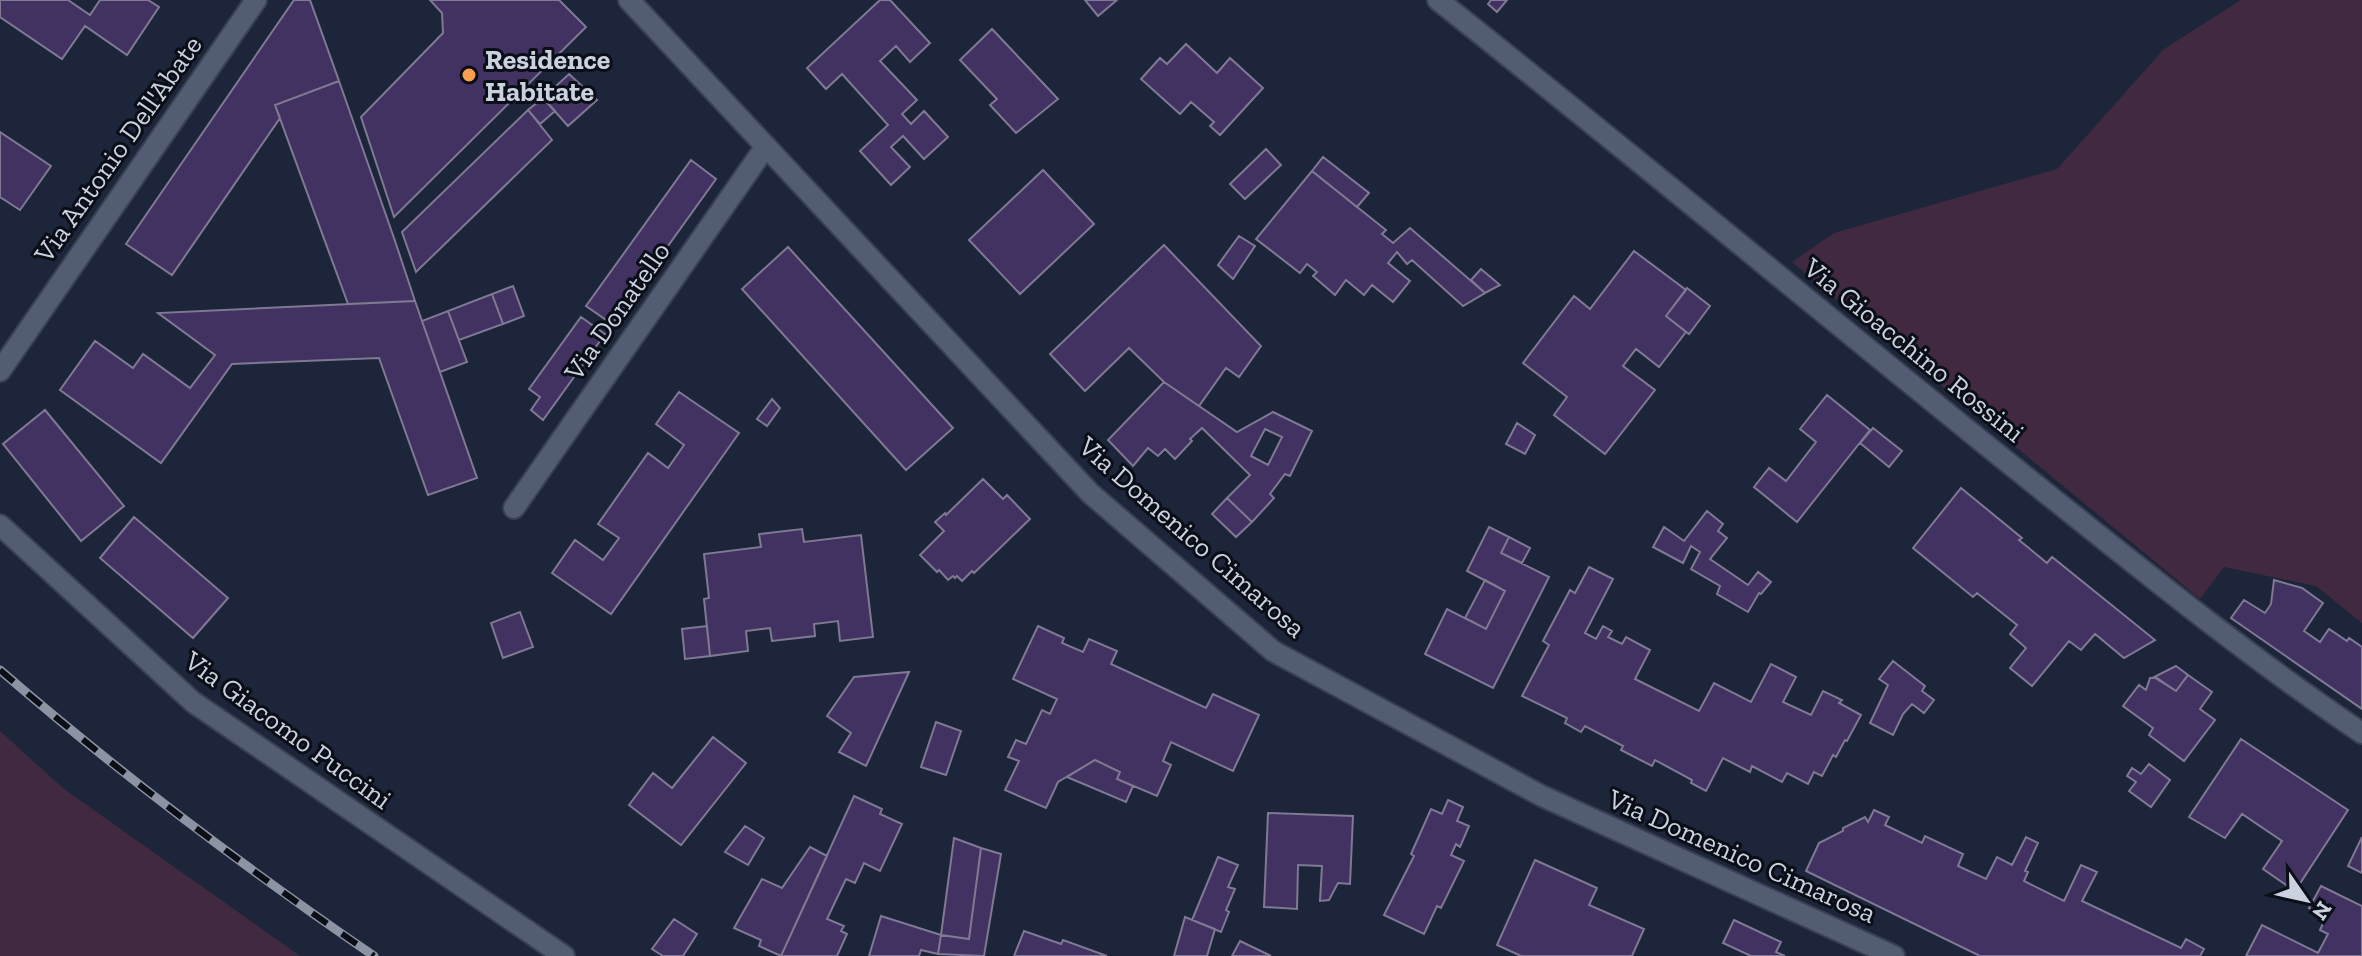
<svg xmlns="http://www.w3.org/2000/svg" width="2362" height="956" font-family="'Zilla Slab',serif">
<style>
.green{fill:#422942}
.building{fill:#413261;stroke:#7f7993;stroke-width:2;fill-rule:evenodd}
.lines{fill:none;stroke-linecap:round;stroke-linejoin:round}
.street-casing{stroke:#3a4051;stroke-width:24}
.secondary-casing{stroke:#3a4051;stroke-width:24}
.street{stroke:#525c73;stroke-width:20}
.secondary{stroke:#525c73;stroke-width:20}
.rail-casing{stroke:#8c93a3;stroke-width:9}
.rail{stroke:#0a0e17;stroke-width:6;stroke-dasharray:18;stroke-linecap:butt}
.poi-dot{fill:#fb9e51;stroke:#0a0e17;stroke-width:3}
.labels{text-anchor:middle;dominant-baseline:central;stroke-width:6;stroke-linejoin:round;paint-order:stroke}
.poi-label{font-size:28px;font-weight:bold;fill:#cbd1df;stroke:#0a0e17;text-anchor:start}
.street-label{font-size:28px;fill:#cbd1df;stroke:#0a0e17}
</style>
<rect width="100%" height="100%" fill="#1c2539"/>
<path class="green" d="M2241,0H2362V623L2316,586L2224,567L2200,599L1792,262L1834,233L2057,169L2164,49Z
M0,731L64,789L300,956H0Z"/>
<path class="building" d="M0,0H68L90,15L100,0H148L159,7L127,55L85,26L62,59L0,17Z
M294,0H310L339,81L275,105L280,118L172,275L126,244Z
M430,0H559L586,27L394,217L361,117L443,33L442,13Z
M880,0H890L930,43L910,62L896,46L880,61L917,100L902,114L911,124L924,111L948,137L924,159L903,136L891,147L910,167L891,185L860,151L888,125L842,74L826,89L807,68Z
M1085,0H1117L1098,16Z
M1491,0H1507L1497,12L1488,4Z
M992,29L1058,99L1016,133L990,105L997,99L960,60Z
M1186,44L1217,73L1230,58L1263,88L1220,135L1210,126L1214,122L1191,102L1180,114L1141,79L1160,58L1167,64Z
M569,74L597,100L568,126L543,98Z
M339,81L394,238L415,301L348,304L275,105Z
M543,98L555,111L540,124L528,110Z
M528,110L552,140L416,272L402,232Z
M0,132L51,166L20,210L0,197Z
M1266,149L1281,165L1245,199L1230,184Z
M1323,157L1369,193L1357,207L1312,171Z
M691,160L716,179L612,324L586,306Z
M1043,170L1094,224L1020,294L969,240Z
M1312,171L1386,230L1382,234L1393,243L1410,228L1485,293L1463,306L1412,260L1407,264L1397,252L1388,263L1410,281L1393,302L1372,285L1364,295L1346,280L1335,295L1313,276L1317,272L1307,264L1300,273L1256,239Z
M1239,236L1255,246L1233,279L1218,265Z
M1164,245L1261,346L1239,377L1226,368L1199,406L1164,382L1129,348L1085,391L1050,354Z
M788,247L953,428L906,470L742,289Z
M1634,251L1686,290L1666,316L1686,332L1659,367L1636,349L1623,366L1655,390L1605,454L1554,415L1567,397L1523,363L1574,296L1590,309Z
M1481,269L1500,285L1485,293L1471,280Z
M513,286L524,316L503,324L492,294Z
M1687,288L1710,306L1689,334L1666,316Z
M492,294L503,324L459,340L448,311Z
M415,301L477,478L428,495L379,358L232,364L161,463L60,390L95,341L133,368L143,354L190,388L215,355L158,313Z
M448,311L467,362L440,372L422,321Z
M581,317L605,334L543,420L531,410L540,397L529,389Z
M1164,382L1237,432L1273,412L1312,431L1290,476L1285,474L1270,494L1274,498L1252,522L1227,498L1250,475L1202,428L1190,439L1192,441L1175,459L1165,449L1158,456L1148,448L1133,466L1108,440ZM1265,429L1282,437L1268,465L1251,456Z
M679,392L739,433L611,614L552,573L575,540L603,560L619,538L598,524L648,453L668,468L684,445L656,424Z
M1827,395L1870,430L1797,522L1754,487L1769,468L1786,481L1816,442L1800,429Z
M772,399L780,408L767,426L757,419Z
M45,410L124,506L81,541L3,444Z
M1517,423L1535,435L1525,454L1506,444Z
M1873,428L1902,451L1889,467L1860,443Z
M983,479L1003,499L1007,495L1030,519L974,573L972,571L962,581L957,576L955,578L953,576L948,580L939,570L937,572L920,555L944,531L935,522L945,513L946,515Z
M1961,488L2022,538L2019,540L2047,563L2052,557L2155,640L2124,658L2095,634L2081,650L2069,641L2032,686L2010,668L2026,648L2010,634L2017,625L1977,593L1973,597L1913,548Z
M1227,498L1252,522L1236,537L1212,514Z
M1707,511L1723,524L1718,531L1727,538L1710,559L1748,585L1758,572L1771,582L1761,594L1759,593L1748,612L1717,594L1720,586L1691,569L1700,552L1691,546L1683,563L1653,547L1664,527L1684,541Z
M134,517L228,598L193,638L100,558Z
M1489,527L1509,537L1501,553L1549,577L1493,688L1425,654L1447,609L1486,629L1505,591L1467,571Z
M802,529L804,542L861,535L873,637L840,641L838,621L814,624L815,636L772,641L770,628L746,631L748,651L710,656L704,599L709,598L704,554L761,547L759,534Z
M1509,537L1530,548L1522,563L1501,553Z
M1589,567L1613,579L1585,633L1596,639L1603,626L1612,631L1608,637L1622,644L1626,637L1650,650L1635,679L1699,711L1714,683L1751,702L1771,664L1796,677L1783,702L1811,715L1823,691L1842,700L1839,703L1861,715L1847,741L1845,740L1836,757L1833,755L1822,776L1814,772L1808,784L1787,773L1782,782L1752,766L1750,772L1723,758L1706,791L1691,783L1692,780L1655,760L1652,766L1621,750L1623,746L1585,726L1581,732L1565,723L1567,718L1522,696L1549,645L1543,641L1570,590L1575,593Z
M1485,580L1505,591L1486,629L1465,618Z
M2274,580L2302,588L2323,603L2304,631L2320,642L2329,629L2347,641L2349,638L2362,647V709L2231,618L2244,600L2265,613L2271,604Z
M520,612L533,647L503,658L491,623Z
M707,626L710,656L685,659L682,629Z
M1038,626L1064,638L1062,643L1083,652L1089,639L1117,651L1111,664L1206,708L1213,694L1259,715L1233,771L1171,742L1163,761L1171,765L1157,796L1117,779L1120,772L1095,760L1058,782L1046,808L1005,790L1019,761L1008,757L1016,740L1026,744L1042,710L1050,714L1057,699L1013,679Z
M1893,661L1925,686L1922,691L1934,700L1924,713L1912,704L1903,714L1893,735L1870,723L1888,685L1879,679Z
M2176,666L2188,675L2176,691L2154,677Z
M909,672L866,766L839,752L851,733L827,716L854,677Z
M2188,675L2212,692L2200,709L2215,720L2184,761L2149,735L2153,728L2123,706L2139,685L2146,690L2150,678H2157L2176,691Z
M936,722L961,731L946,775L921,767Z
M713,737L746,763L681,845L629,805L653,773L672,788Z
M2241,739L2348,810L2295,891L2263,869L2282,841L2242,814L2225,838L2189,817Z
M1095,760L1120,772L1117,779L1133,786L1126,802L1067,777Z
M2149,764L2170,780L2151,807L2129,791L2136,782L2127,776L2132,768L2141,774Z
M854,796L882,809L880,814L902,824L880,871L864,863L855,883L846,879L827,919L844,926L841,931L847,934L837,956H781Z
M1448,800L1463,807L1457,821L1469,826L1460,847L1456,844L1451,855L1464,861L1441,908L1437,906L1424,934L1384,915L1414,856L1411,854L1431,809L1442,814Z
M1874,810L1889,817L1885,825L1922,843L1925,836L1963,854L1958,866L1986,879L1997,857L2012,865L2026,837L2038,843L2025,871L2028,872L2024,881L2064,901L2081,865L2097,872L2082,901L2181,948L2186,939L2204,949L2200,956H1980L1806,871L1819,843L1843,831V828L1865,817L1868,822Z
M1268,813L1353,816L1350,884L1338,883L1329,900L1320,901L1322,866L1298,865L1297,909L1264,907Z
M745,826L764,838L748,865L725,852Z
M2362,837V873L2348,866Z
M954,838L981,848L969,939L941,935Z
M810,847L827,856L781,956L759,946L761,940L734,928L762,879L782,888Z
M981,848L1001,854L984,956L938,954L941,935L969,939Z
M1218,857L1238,865L1228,887L1235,889L1226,910L1229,912L1221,932L1192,920Z
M1535,860L1597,888L1589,905L1644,929L1632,956H1521L1497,945Z
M2321,886L2362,906V956H2246L2262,925L2318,953L2328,934L2320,930L2326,917L2309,908Z
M881,916L941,935L938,954L921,950L919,956H869Z
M1185,917L1215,929L1207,956H1174Z
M674,919L697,934L683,956H663L652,949Z
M1734,920L1781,942L1776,952L1785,956H1751L1723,943Z
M1024,931L1061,944L1063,940L1107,956H1014Z
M1240,941L1271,956H1232Z"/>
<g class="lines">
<defs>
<path id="street" d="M629,0L1090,493L1273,651L1542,796L1894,956
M1438,0C1631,153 1820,311 2011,465C2126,557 2240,651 2362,733
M514,508L766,146
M0,525L193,702L564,956"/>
<path id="secondary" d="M0,371L256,0"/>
</defs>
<use href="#street" class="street-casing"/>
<use href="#secondary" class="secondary-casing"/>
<use href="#street" class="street"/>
<use href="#secondary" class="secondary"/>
<defs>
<path id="rail" d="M0,670C119,773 244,867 374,956"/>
</defs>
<use href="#rail" class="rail-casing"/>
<use href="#rail" class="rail"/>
</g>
<circle class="poi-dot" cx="469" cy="75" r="8"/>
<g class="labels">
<g class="poi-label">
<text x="485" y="59">Residence<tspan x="485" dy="32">Habitate</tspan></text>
</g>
<g class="street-label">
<text transform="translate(118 149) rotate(-55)">Via Antonio Dell'Abate</text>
<text transform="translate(617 311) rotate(-55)">Via Donatello</text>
<text transform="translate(1914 350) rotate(39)">Via Gioacchino Rossini</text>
<text transform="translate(1192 537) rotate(41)">Via Domenico Cimarosa</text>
<text transform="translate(288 730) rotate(36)">Via Giacomo Puccini</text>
<text transform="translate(1742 856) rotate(24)">Via Domenico Cimarosa</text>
</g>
</g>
<g transform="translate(2306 900) rotate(124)" stroke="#0a0e17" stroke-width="6" paint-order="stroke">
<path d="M0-6L14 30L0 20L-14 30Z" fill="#cbd1df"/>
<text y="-12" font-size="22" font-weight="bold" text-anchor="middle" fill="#cbd1df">N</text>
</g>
</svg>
